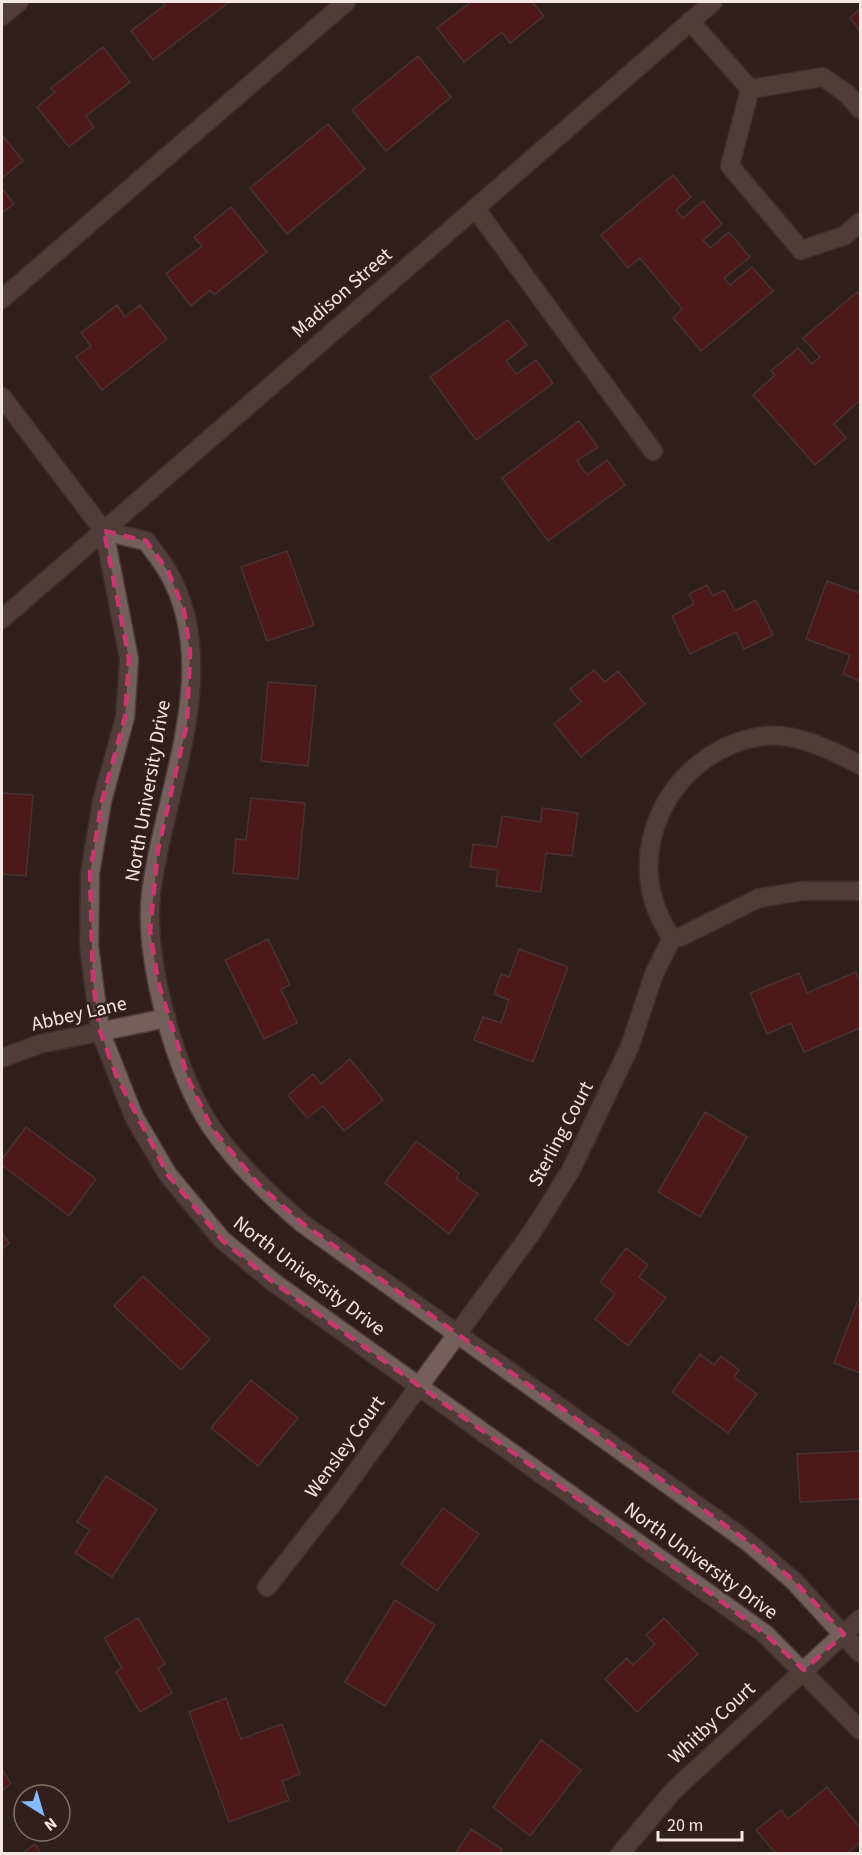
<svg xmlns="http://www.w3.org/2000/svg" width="862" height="1855" font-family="'Source Sans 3',sans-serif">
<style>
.building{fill:#6e1112;stroke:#604b48;stroke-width:1.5}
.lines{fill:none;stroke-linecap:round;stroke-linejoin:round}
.minor-casing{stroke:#4d3d3c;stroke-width:21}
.minor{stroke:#755f5c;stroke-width:18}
.marked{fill:none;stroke:#c93770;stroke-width:4.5;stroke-dasharray:12 8;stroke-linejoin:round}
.labels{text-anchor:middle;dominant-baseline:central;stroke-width:5;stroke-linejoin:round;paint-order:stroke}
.street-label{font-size:20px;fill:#f3e6e4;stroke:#321f1d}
</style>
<rect width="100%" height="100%" fill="#321f1d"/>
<path class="building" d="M162,2H227L228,3L153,60L131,31L165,5Z
M471,2H532L544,16L510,43L502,32L464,62L437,28Z
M860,9V31L850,18Z
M103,47L130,82L86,116L94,127L69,147L37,107L55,92L51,88Z
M418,56L451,97L386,151L352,110Z
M328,124L365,169L287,234L250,188Z
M2,135L23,161L2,178Z
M673,175L691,197L676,210L683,218L703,201L722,224L703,240L710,248L729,232L750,257L724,278L730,285L752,267L773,291L701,351L673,318L682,309L640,258L628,268L601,235Z
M2,188L14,204L2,213Z
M231,207L267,252L214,295L210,290L191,306L166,274L202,246L194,237Z
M857,292L860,296V400L834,424L846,438L815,465L753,395L775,375L771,371L798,348L812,364L820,357L803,338Z
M117,305L125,317L140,305L167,339L102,390L76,357L91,346L81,333Z
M508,320L527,345L506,361L516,374L536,360L553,383L476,440L430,377Z
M579,421L598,447L577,461L587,475L607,460L625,485L548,541L502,478Z
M287,551L314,625L267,641L241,567Z
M827,581L860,593V681L843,674L850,655L806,639Z
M707,585L713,596L724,590L735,611L756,600L773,635L744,649L736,632L690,654L672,616L694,604L689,594Z
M594,670L605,682L618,671L645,704L581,757L554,724L581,702L570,689Z
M268,682L316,686L308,766L261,761Z
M2,793L33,795L26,876L2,874Z
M251,798L305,803L298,879L233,873L236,839L246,840Z
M542,808L578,813L572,856L546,853L541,892L496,886L498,870L470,867L473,844L497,847L502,816L541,822Z
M268,939L290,985L281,989L297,1023L264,1039L225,960Z
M519,949L568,967L533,1062L474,1040L483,1017L501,1023L509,1000L494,994L501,974L509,977Z
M856,972L860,983V1028L804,1052L791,1023L767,1034L750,993L799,973L807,993Z
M350,1059L383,1100L344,1131L323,1106L307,1118L288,1095L313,1074L321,1084Z
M705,1112L747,1137L700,1217L658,1192Z
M26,1127L96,1179L69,1216L2,1165V1159Z
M416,1141L459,1173L456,1178L478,1194L449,1234L385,1183Z
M2,1233L9,1243L2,1249Z
M626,1248L648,1265L639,1277L666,1298L628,1346L595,1319L615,1294L600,1282Z
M143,1276L210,1339L181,1370L114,1306Z
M860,1295V1373L834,1363Z
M700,1354L714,1365L721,1356L739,1370L734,1377L757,1394L728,1433L672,1392Z
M251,1380L298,1418L258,1466L211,1428Z
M860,1451V1499L800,1502L797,1454Z
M106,1476L157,1509L112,1577L75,1553L90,1530L77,1522Z
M443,1508L479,1534L437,1591L401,1564Z
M395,1600L435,1625L385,1706L345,1682Z
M138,1618L165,1664L158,1668L172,1693L140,1712L116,1672L122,1668L104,1638Z
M664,1618L698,1654L637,1712L605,1679L627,1658L633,1665L655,1644L646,1635Z
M226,1698L241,1739L282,1724L300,1774L282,1781L289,1800L229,1822L189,1712Z
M541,1740L581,1770L530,1836L493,1807Z
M2,1770L11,1783L2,1791Z
M827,1787L860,1828V1842L846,1854H776L756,1830L781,1810L788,1819Z
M471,1829L502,1849L499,1854H455Z
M35,1844L41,1854H21Z"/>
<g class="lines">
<defs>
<path id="minor" d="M2,16L19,2
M690,21L750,89
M750,89L730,166L801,250L844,236L860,222
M750,89L823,77L847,94L860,109
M475,208L653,451
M2,299L346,2
M2,397L104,531L129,659L125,717L102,801L90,873L89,946L100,1031L134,1117L168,1175L222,1240L273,1282L765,1634L860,1730
M104,531L146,541C153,550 161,560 167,570C225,668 163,792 151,894C144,959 175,1073 212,1128C238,1165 269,1194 302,1223L747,1541L794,1581L860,1653
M2,619L713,2
M860,765C833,751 796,732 764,736C669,749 615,858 672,938L680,937L759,898L802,891H860
M2,1058L40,1044L167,1018
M267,1587L337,1498L532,1232L571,1170L630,1046L654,974L672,938
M620,1854L674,1790L860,1619"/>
</defs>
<use href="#minor" class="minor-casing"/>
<use href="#minor" class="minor"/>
</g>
<path d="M0 0H862V1855H0ZM104,531L146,541L168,571L184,610L190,652L187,723L158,850L150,931L158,982L189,1081L211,1127L259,1185L302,1223L747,1541L794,1581L844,1634L804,1670L765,1634L695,1582L273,1282L222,1240L168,1175L117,1077L100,1031L93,982L90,873L102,801L125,717L129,659Z" fill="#321f1d" fill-opacity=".55" fill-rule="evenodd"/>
<path class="marked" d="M104,531L146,541L168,571L184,610L190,652L187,723L158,850L150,931L158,982L189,1081L211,1127L259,1185L302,1223L747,1541L794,1581L844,1634L804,1670L765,1634L695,1582L273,1282L222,1240L168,1175L117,1077L100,1031L93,982L90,873L102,801L125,717L129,659Z"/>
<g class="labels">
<g class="street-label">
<text transform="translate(342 293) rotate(-41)">Madison Street</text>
<text transform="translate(148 791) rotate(-80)">North University Drive</text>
<text transform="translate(79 1014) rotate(-13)">Abbey Lane</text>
<text transform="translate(561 1134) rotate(-62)">Sterling Court</text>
<text transform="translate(309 1276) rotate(37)">North University Drive</text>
<text transform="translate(345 1447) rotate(-54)">Wensley Court</text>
<text transform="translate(701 1561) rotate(36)">North University Drive</text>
<text transform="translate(712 1723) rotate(-43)">Whitby Court</text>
</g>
</g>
<rect width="862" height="1855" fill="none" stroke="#f3e6e4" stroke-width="6"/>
<g transform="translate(42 1813) rotate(143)"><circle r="28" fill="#321f1d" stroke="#7f6f6d" stroke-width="1.5"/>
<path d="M0-4.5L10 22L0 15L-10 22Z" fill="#84bcfb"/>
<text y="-9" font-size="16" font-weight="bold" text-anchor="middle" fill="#f3e6e4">N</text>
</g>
<path d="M658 1831v9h84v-9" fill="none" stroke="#f3e6e4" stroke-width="3"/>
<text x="667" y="1831" font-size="18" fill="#f3e6e4" stroke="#321f1d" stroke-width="4.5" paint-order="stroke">20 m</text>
</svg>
